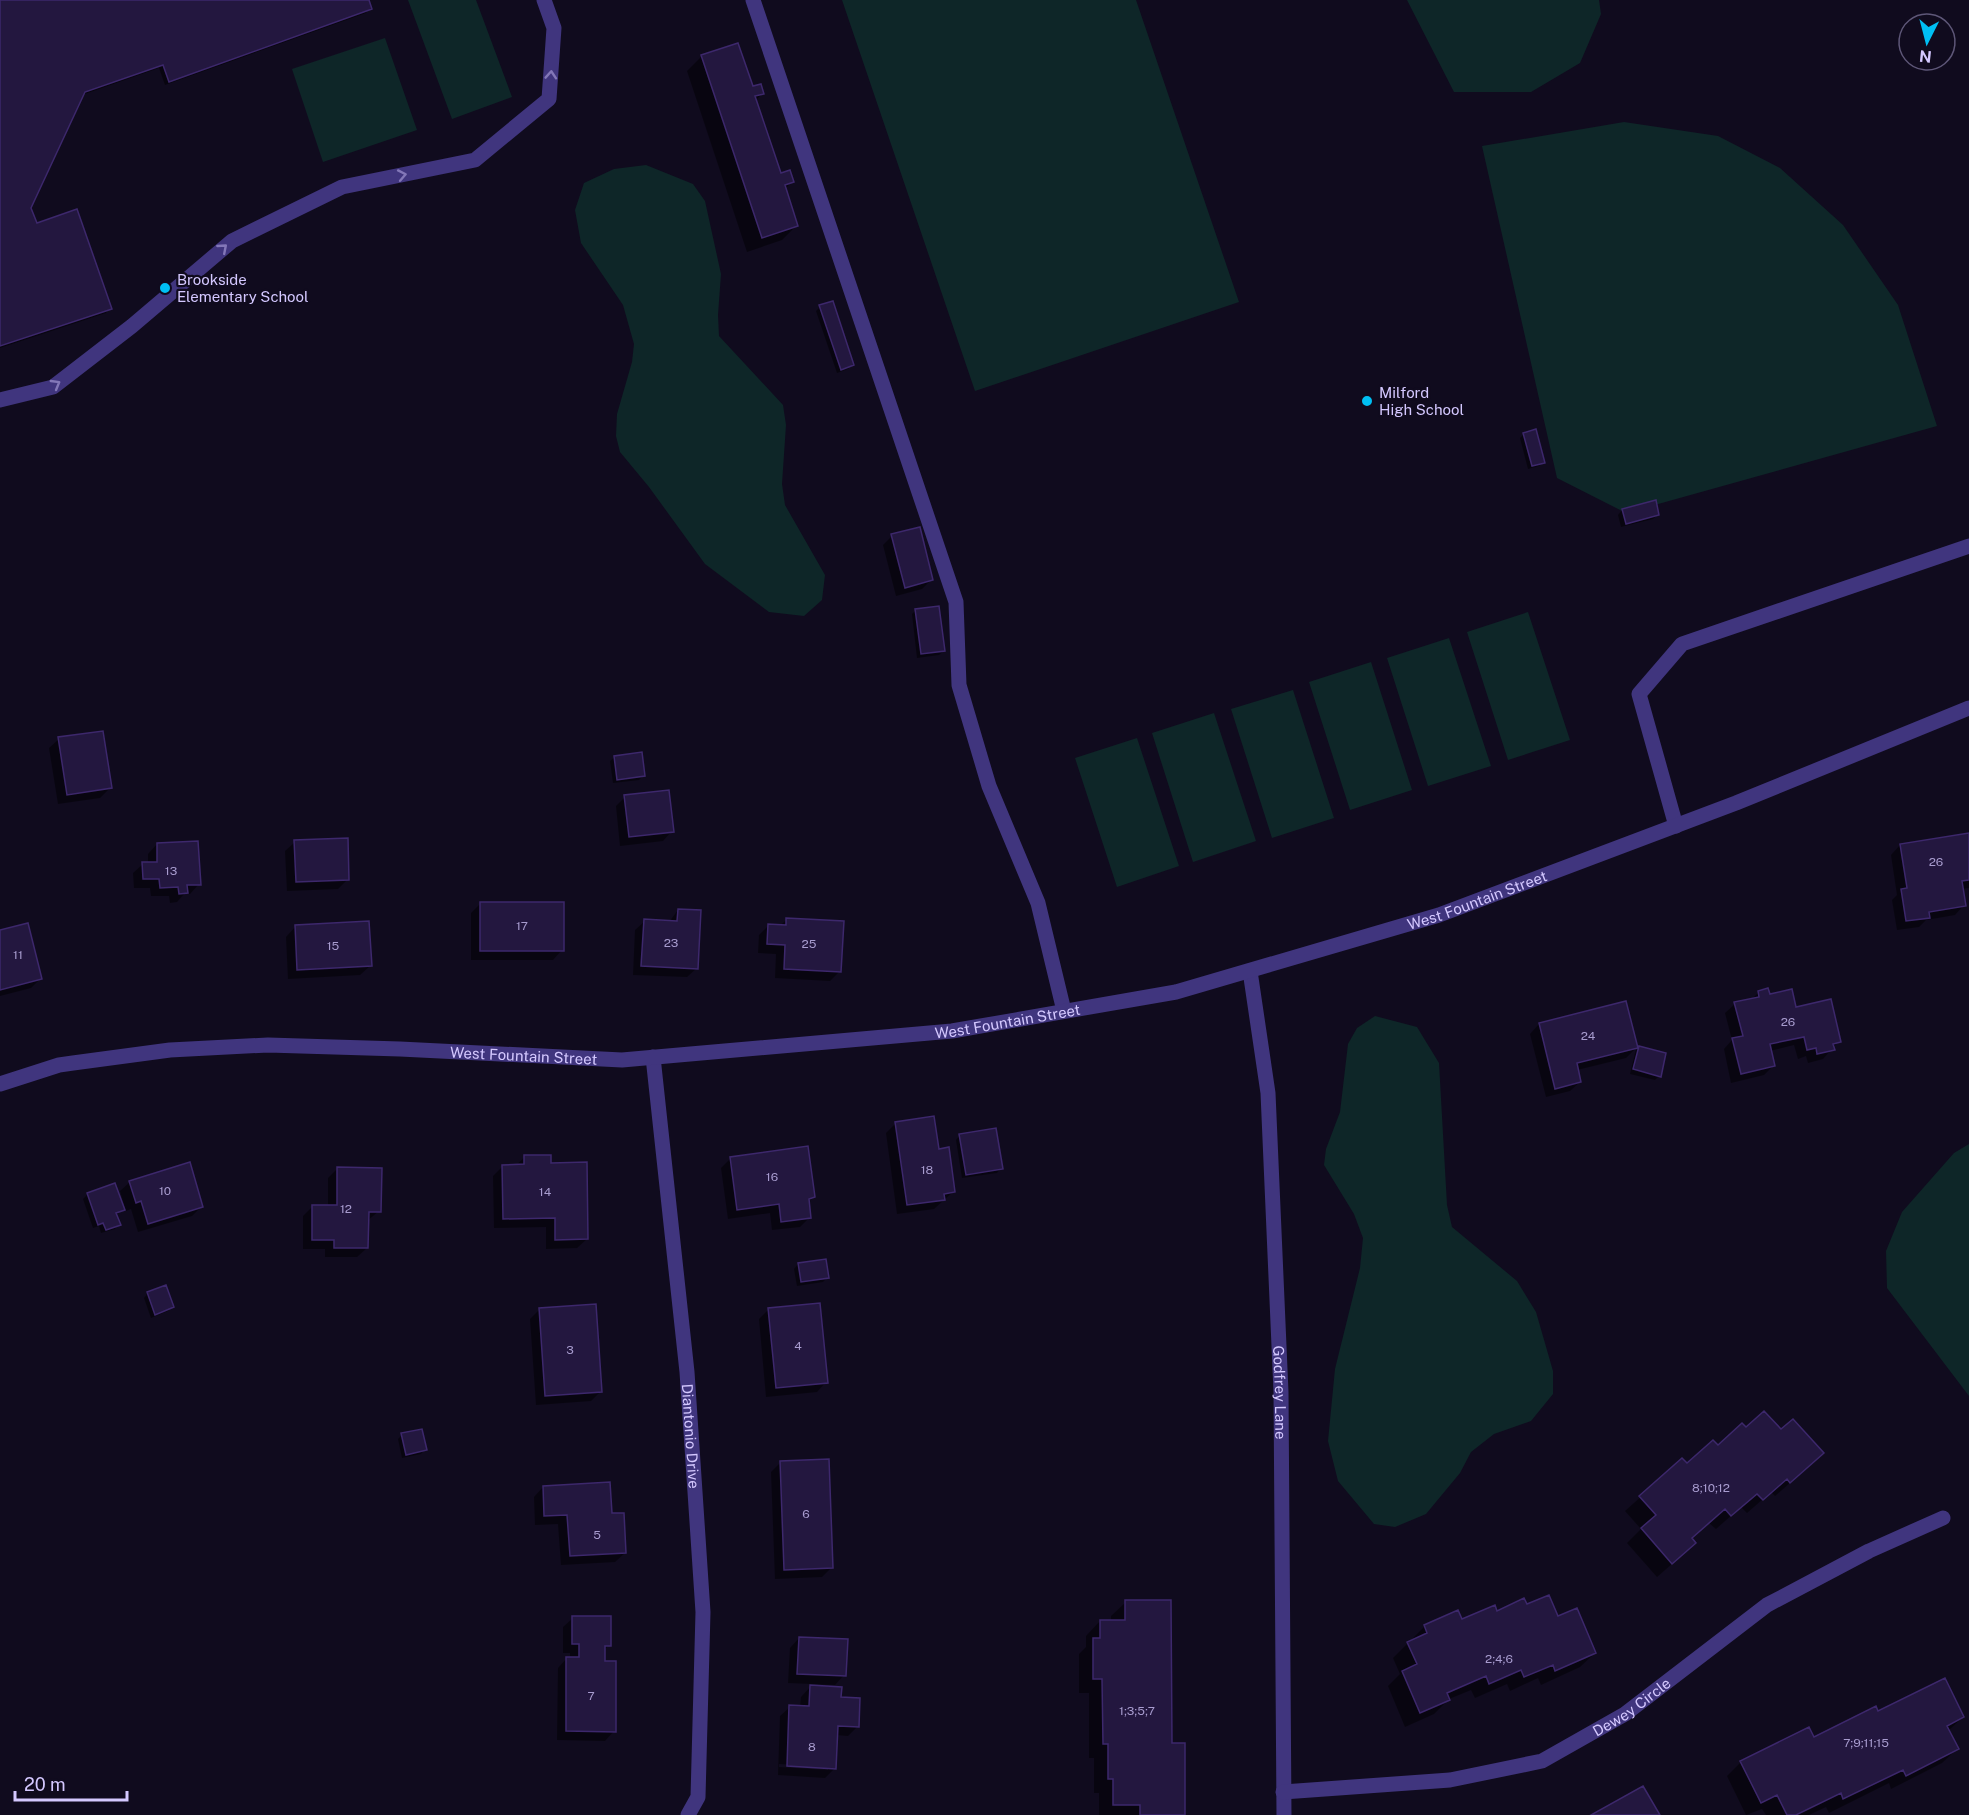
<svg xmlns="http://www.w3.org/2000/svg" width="1969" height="1815" font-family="'Public Sans',sans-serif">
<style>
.green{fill:#0e2628}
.shadow{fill:#0007;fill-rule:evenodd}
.building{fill:#23173f;stroke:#3d286c;stroke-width:1.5}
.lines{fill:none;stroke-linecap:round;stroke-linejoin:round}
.service{stroke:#40357e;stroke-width:15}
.minor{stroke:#40357e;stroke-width:15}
.tertiary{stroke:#40357e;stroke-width:15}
.oneway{stroke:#8377b8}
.poi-dot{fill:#00bff3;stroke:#100b1e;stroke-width:2}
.labels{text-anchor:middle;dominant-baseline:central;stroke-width:4.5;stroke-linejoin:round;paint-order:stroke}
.number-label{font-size:12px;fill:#a89ccf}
.poi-label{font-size:15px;fill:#d4c8ff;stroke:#100b1e;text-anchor:start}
.street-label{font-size:15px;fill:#d4c8ff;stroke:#100b1e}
</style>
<rect width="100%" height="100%" fill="#100b1e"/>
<path class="green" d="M408,0H476L512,97L452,119Z
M842,0H1136L1239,302L975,391Z
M1407,0H1599L1601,14L1580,63L1531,92H1454Z
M385,38L417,130L323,162L292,69Z
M1624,122L1718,136L1780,168L1843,225L1898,305L1937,426L1626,513L1557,478L1482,146Z
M646,165L693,184L705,201L721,274L718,315L719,336L783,405L786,425L782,484L785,505L825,575L822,600L804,616L769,612L705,564L649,487L620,452L616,436L617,414L632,362L634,344L623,305L581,243L575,210L584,183L614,169Z
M1528,612L1570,740L1508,760L1467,632Z
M1449,638L1491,766L1428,786L1387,658Z
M1371,662L1412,790L1350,810L1309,682Z
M1293,690L1334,818L1272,838L1231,709Z
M1214,713L1256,841L1193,862L1152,733Z
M1137,738L1179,866L1117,887L1075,758Z
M1375,1016L1417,1027L1439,1063L1447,1205L1452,1227L1517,1281L1536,1312L1553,1371V1394L1531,1421L1494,1434L1471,1452L1460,1473L1426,1514L1395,1527L1374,1524L1338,1481L1328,1441L1335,1369L1360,1268L1363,1238L1354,1214L1324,1165L1326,1149L1340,1112L1348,1044L1357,1028Z
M1969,1144V1396L1887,1288L1886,1251L1902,1212L1954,1153Z"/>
<path class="shadow" d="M0,0H367L370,8L366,13L165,85L159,68L82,95L29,208L36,224L110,308L106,313L0,348Z
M702,56L763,93L755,101L780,175L792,182L784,190L797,225L782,240L747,252L687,71Z
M820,307L852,364L848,369L837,373L816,311Z
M1524,434L1543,462L1539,466L1528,469L1520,438Z
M1622,510L1658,514L1653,519L1621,527L1618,515Z
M892,536L932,579L922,589L896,596L883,545Z
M916,610L944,651L939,655L917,658L912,614Z
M59,739L110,788L100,798L58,804L49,748Z
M615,757L643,776L639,780L613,783L610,761Z
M625,797L672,831L663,841L620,846L616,806Z
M1969,834V888L1961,889L1964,905L1955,915L1926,920L1919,927L1897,930L1892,900L1897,895L1891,855L1900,845Z
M295,842L348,879L338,889L287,891L285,851Z
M157,844L199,884L190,894H184L177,902L170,903L169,896H151L150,888H134L133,873L143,864H148V854Z
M481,903L562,950L553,960H471V913Z
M678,910L697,968L687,977L633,975L635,930L645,921L669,922Z
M787,919L840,971L830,981L775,978L776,954L758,953L759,935L769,925L780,926Z
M295,927L370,966L360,975L288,979L286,937Z
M0,932L40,979L31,988L0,996Z
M1759,992L1795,1009L1839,1041L1823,1059L1808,1063L1806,1056L1798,1059L1794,1045L1770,1051L1773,1066L1764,1075L1731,1083L1724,1049L1732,1040L1725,1013L1735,1004L1751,1000Z
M1539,1024L1636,1048L1626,1058L1577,1070L1580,1082L1570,1091L1546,1097L1530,1034Z
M1640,1048L1659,1076L1655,1080L1630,1074L1636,1049L1637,1051Z
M896,1123L937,1150L953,1192L934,1209L897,1214L886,1133Z
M960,1135L1001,1168L997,1173L962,1178L956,1140Z
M525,1157L550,1164L587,1239L577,1248L546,1249V1227L494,1228L493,1176L503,1166H515Z
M731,1158L813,1197L808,1203L810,1217L800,1227L772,1230L770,1213L728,1219L721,1168Z
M338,1168L379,1211L367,1221V1248L357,1257H325V1249H303V1216L313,1206L328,1207V1178Z
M130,1182L201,1207L192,1216L138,1232L131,1209L126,1211L125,1208L116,1215L119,1224L115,1229L101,1233L99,1226L93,1228L83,1199L88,1194L123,1208H125L120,1191Z
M798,1264L827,1278L823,1282L797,1286L794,1269Z
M148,1293L173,1307L168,1311L151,1318L144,1298Z
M539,1310L600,1392L591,1401L536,1405L530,1319Z
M768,1310L826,1382L817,1392L766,1397L759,1319Z
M402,1435L425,1449L421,1454L402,1458L398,1439Z
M1717,1447L1807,1468L1775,1496L1771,1492L1747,1513L1741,1507L1716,1529L1709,1523L1691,1539L1680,1557L1657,1577L1627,1543L1641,1529L1625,1511L1682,1460L1687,1465Z
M780,1463L832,1567L822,1577L775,1579L771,1472Z
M543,1487L610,1515L625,1553L615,1562L561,1565L558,1524L535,1525L534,1497Z
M1126,1602L1170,1744L1184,1815H1099V1793H1094V1758H1089V1693H1079V1654L1086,1647V1636L1100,1621H1111V1616Z
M1526,1606L1557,1618L1595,1653L1580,1667L1541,1685L1538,1678L1510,1691L1507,1684L1475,1698L1471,1690L1449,1699L1434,1714L1405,1727L1388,1686L1400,1674L1393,1658L1425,1626L1462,1621Z
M573,1618L609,1645L603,1651L614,1731L605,1741L557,1740L558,1668L567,1658H570V1653H563V1627Z
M799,1638L844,1675L835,1685L788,1683L790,1648Z
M812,1685V1687L840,1698L858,1726L848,1736L836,1735L835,1768L825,1778L778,1775L780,1716L790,1707H800L801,1697ZM779,1764L828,1767V1770L779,1767Z
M1878,1713L1963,1717L1948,1731L1957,1749L1942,1763L1891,1789L1889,1783L1829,1813L1826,1807L1809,1815H1766L1762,1809L1746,1815L1727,1776L1741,1762L1813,1739Z"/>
<path class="building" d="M0,0H369L372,9L169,82L163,65L85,92L31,208L37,223L77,209L112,309L0,346Z
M738,43L753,86L761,84L764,94L755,96L781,173L790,170L794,182L785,185L798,226L762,238L701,55Z
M833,301L854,365L841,370L819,305Z
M1536,429L1545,463L1532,466L1523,433Z
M1656,500L1659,515L1626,524L1622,509Z
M920,527L933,580L905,588L891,534Z
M939,606L945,651L921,654L915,609Z
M103,731L112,788L67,795L58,737Z
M642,752L645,776L617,780L614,756Z
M669,790L674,832L629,837L624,795Z
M1969,833V880L1962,881L1966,906L1929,912L1930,918L1906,921L1901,889L1907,888L1900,844Z
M348,838L349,880L296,882L294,840Z
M198,841L201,885H187L188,893L179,894L178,887L160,888L159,879H143L142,862H157V843Z
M480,902H564V951H480Z
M678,909L701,910L698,969L641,966L644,919L677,921Z
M786,918L844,921L841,972L784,969L785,945L767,944L768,924L786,925Z
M369,921L372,966L297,970L295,925Z
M28,923L42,979L0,990V930Z
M1768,988L1770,994L1792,989L1796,1007L1831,999L1841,1042L1833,1044L1835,1050L1817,1054L1816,1048L1807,1050L1804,1037L1770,1044L1775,1066L1741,1074L1732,1038L1743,1036L1734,1002L1759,997L1758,991Z
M1626,1001L1638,1048L1577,1063L1581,1082L1555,1089L1539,1023Z
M1639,1046L1666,1053L1661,1077L1633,1069Z
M934,1116L939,1149L949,1147L955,1192L944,1194L945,1200L907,1205L895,1122Z
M996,1128L1003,1169L966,1175L959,1134Z
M808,1146L815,1197L809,1199L811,1218L781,1222L779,1204L737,1210L730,1157Z
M524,1155H551V1163L587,1162L588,1239L555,1240V1218L503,1219L502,1165L524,1164Z
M190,1162L203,1207L148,1224L141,1201L136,1203L129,1181Z
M337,1167L382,1168L381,1212H369L368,1248H334V1240H312V1205H337Z
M115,1183L125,1210L116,1213L121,1225L106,1230L103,1223L98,1225L87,1193Z
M826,1259L829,1278L801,1282L798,1263Z
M166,1285L174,1307L155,1315L147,1292Z
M820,1303L828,1383L776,1388L768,1308Z
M596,1304L602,1392L545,1396L539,1308Z
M1764,1411L1781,1429L1793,1419L1824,1453L1790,1483L1787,1479L1763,1500L1757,1494L1731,1516L1725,1509L1692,1538L1696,1543L1672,1564L1641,1528L1656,1515L1639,1496L1682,1458L1687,1463L1713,1440L1718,1445L1742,1423L1746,1427Z
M422,1429L427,1450L406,1455L401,1433Z
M829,1459L833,1568L784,1570L780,1461Z
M610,1482L612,1513H624L626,1553L570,1556L567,1515L544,1516L543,1486Z
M1549,1595L1558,1616L1577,1608L1596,1653L1555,1671L1553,1665L1524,1677L1521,1670L1489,1684L1486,1676L1447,1693L1450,1700L1420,1713L1402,1671L1417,1664L1407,1642L1427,1633L1424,1625L1458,1610L1462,1619L1495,1605L1497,1611L1524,1598L1527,1604Z
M1125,1600H1171L1172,1743H1185V1815H1140V1805H1113V1779H1108V1744H1103L1102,1679H1093V1638H1100V1620H1125Z
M572,1616H611V1646H605V1661H616V1732L566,1731V1657H579V1644H572Z
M799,1637L848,1639L846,1676L797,1674Z
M1945,1678L1964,1717L1947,1726L1959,1749L1906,1776L1903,1770L1843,1799L1841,1793L1796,1815H1787L1777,1795L1761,1803L1740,1761L1809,1727L1814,1737L1876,1706L1878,1711Z
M810,1685L842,1687L841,1697L860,1698L859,1727L838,1726L836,1769L787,1766L789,1705L809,1706Z
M1643,1786L1660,1815H1591Z"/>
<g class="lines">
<path class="service" d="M753,0L956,602L959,685L989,786L1038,903L1064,1011
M0,400L53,387L132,326L232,241L342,187L475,160L549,99L554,28L544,0
M1676,826L1639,694L1682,644L1969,546"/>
<g class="minor">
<path id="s1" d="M1250,971L1268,1093L1281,1392L1284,1815"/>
<path id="s2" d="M653,1057L687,1372L703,1612L698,1797L688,1815"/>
<path id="s3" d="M1283,1792L1450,1780L1542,1761L1625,1714L1767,1605L1869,1551L1943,1518"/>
</g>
<path class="tertiary" id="s4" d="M0,1084L59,1065L73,1063L170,1050L268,1045L400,1049L622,1060L952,1031L1176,992L1439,915L1736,803L1969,708"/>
</g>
<defs><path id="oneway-chevron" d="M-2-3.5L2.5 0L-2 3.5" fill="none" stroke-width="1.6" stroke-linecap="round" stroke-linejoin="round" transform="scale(1.5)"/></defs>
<g class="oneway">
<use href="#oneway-chevron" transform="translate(551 75) rotate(-86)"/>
<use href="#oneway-chevron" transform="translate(402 175) rotate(-11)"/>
<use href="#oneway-chevron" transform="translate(223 248) rotate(-41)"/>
<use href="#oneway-chevron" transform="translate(56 384) rotate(-30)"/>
</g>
<g class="poi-dot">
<circle cx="165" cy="288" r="6"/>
<circle cx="1367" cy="401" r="6"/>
</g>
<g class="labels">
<g class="number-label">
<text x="1936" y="862">26</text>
<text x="171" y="871">13</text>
<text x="522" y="926">17</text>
<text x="671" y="943">23</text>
<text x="809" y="944">25</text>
<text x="333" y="946">15</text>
<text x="18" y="955">11</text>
<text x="1788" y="1022">26</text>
<text x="1588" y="1036">24</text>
<text x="927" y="1170">18</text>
<text x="772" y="1177">16</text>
<text x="165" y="1191">10</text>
<text x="545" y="1192">14</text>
<text x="346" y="1209">12</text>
<text x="798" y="1346">4</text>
<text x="570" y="1350">3</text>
<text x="1711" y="1488">8;10;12</text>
<text x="806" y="1514">6</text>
<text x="597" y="1535">5</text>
<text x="1499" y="1659">2;4;6</text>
<text x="591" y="1696">7</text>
<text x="1137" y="1711">1;3;5;7</text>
<text x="1866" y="1743">7;9;11;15</text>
<text x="812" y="1747">8</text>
</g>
<g class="poi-label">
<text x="177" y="279">Brookside<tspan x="177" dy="17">Elementary School</tspan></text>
<text x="1379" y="392">Milford<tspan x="1379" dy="17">High School</tspan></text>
</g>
<g class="street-label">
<text stroke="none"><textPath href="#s4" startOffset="1500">West Fountain Street</textPath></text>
<text stroke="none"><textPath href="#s4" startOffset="1014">West Fountain Street</textPath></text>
<text stroke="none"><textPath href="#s4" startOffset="528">West Fountain Street</textPath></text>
<text stroke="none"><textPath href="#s1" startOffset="423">Godfrey Lane</textPath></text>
<text stroke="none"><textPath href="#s2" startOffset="381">Diantonio Drive</textPath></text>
<text stroke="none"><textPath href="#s3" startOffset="366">Dewey Circle</textPath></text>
</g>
</g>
<g transform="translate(1927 42) rotate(186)"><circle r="28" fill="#100b1e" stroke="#5e5778" stroke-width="1.5"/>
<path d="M0-4.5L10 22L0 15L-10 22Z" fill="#00bff3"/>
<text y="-9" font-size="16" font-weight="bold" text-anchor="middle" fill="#d4c8ff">N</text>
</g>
<path d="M15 1791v9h112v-9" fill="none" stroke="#d4c8ff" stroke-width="3"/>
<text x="24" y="1791" font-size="18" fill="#d4c8ff" stroke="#100b1e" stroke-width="4.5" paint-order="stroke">20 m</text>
</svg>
